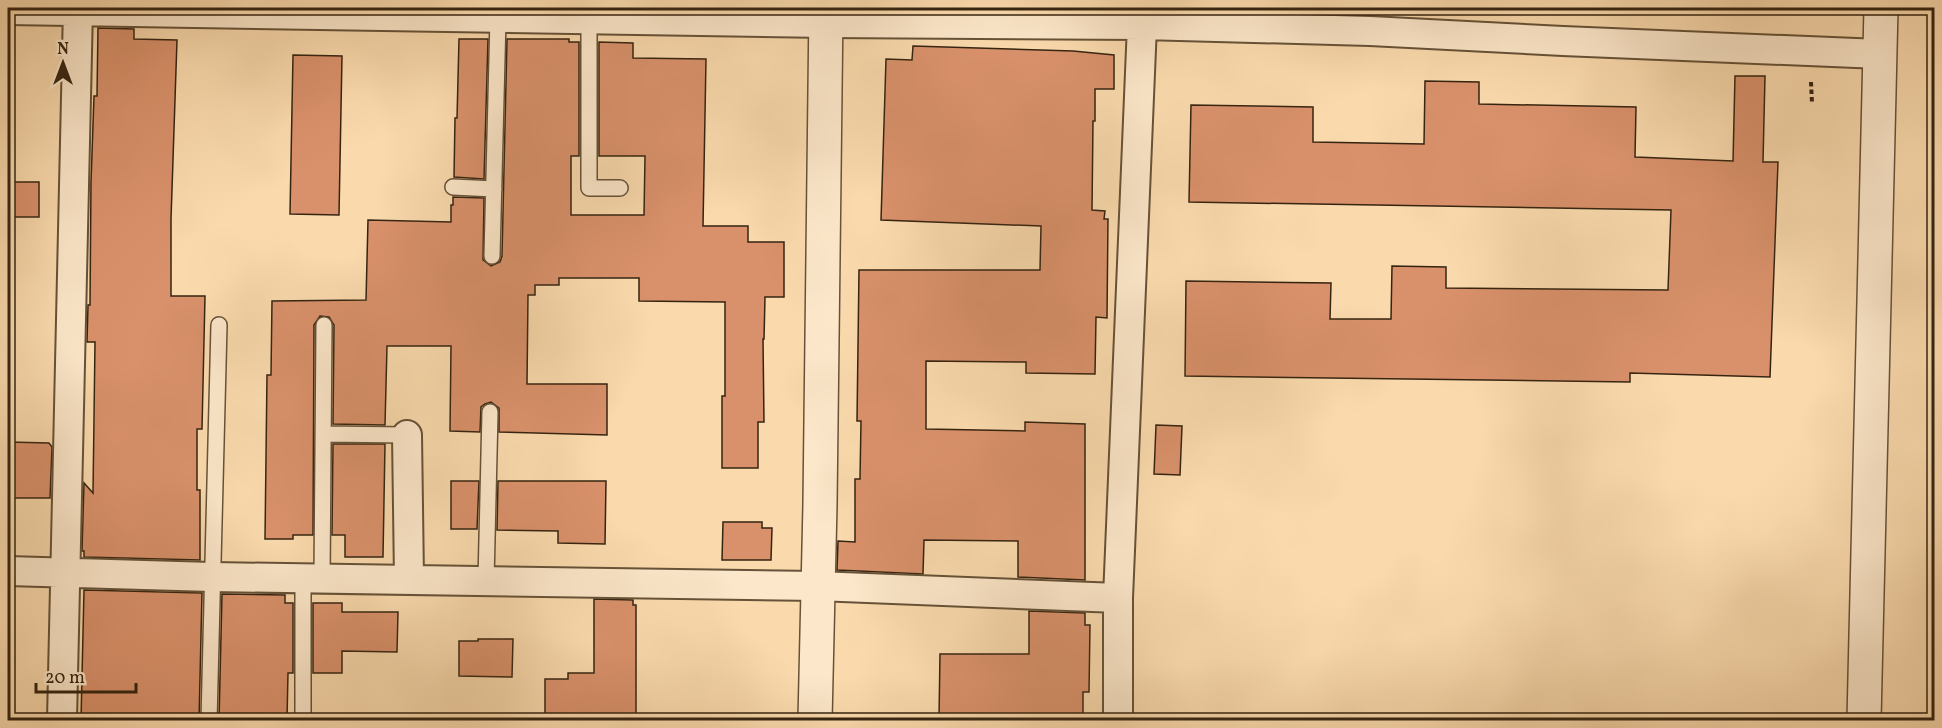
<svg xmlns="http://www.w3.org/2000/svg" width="1942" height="728" font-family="Vollkorn,serif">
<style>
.building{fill:#d9916b;stroke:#352411;stroke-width:1.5}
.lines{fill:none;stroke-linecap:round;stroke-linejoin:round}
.service-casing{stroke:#665238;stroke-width:18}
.minor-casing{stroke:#665238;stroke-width:32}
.tertiary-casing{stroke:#665238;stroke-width:36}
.path{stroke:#352411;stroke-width:4;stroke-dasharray:4.5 3;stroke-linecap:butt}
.service{stroke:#fce7ca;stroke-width:15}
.minor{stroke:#fce7ca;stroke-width:28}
.tertiary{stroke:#fce7ca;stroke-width:33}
</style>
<rect width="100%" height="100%" fill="#fadaad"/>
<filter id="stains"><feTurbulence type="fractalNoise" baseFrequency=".00333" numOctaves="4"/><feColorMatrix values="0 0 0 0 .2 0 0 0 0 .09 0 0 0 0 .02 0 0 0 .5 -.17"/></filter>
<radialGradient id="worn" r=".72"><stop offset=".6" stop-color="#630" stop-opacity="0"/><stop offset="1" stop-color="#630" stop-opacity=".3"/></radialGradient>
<path class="building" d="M98,28L134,29V39L177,40L171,219V296H205L202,429H197V490H200V560L84,557V551H82L84,483L93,493L95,342H87L88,305H90L91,182L94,96H97Z
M459,39H488L484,179L454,177L455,118H457Z
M507,39H569V42H579V156H571V215H644L645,156H599V42L633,43V58L706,59L703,226H748V242H784V297H765L764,339H763L764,422H758V468H722V396H725V302L639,301V278H559V285H535V295H528L527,384H607V435L499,432V408L491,402L485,404L481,407L480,432L450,431L451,346H387L385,425L333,424L334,325L329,317L320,316L314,325L313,535H293V539H265L267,375H271L272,301L366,300L368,220L451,222V205H453V197L484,198L483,260L491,266L500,262L502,256Z
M913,46L1073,51L1114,55V89H1095V121H1093L1092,210L1105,211L1104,219H1108L1107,318L1096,317L1095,374L1026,373V362L926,361V429L1025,431V422L1085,424V580L1018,577V541L924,540L923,574L837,570L838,541L855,542V479H860L861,421H857L859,270H1040L1041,226L881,220L886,59L912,60Z
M293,55L342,56L339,215L290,214Z
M1735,76H1765L1763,162H1778L1770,377L1630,373V382L1185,376L1186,281L1331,283L1330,319H1391L1392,266L1446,267V288L1668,290L1671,210L1189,202L1191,105L1313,107V142L1424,144L1425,81L1479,82V104L1636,107L1635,157L1733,161Z
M8,182H39V217H8Z
M1156,425L1182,426L1180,475L1154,474Z
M8,442L49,443L52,447L50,498H8Z
M333,444H385L383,557H345V535H332Z
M451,481H479L477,529H451Z
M498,481H606L605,544L558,543V531L497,530Z
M723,522H762V528H772L771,560H722Z
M84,590L202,593L199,720H81Z
M222,594L285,595V603H293V673H288L287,720H219Z
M594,599L633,600V605H636V720H545V679H568V673H594Z
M313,603H342V612H398L397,652L342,651V673H313Z
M1029,611L1085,613V625H1090L1089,692H1083V720H939L940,654H1029Z
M478,639H513L512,677L459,676V641H478Z"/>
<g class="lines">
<defs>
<path id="service" d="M589,19V188H620
M453,187L494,189
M492,256L498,18
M323,434L407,435
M303,578V720
M322,578L324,325
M486,581L490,412
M209,720L219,325"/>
<path id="minor" d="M8,10L826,23L1142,25L1370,31L1563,41L1880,54
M407,435L409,579
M8,571L212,577L817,586L1118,598
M62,720L78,8
M1118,720V598L1142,25"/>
<path id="tertiary" d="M815,720L820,504L826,8
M1864,720L1881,8"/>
</defs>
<use href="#service" class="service-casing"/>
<use href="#minor" class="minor-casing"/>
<use href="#tertiary" class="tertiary-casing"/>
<path class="path" d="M1811,82L1812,103"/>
<use href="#service" class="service"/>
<use href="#minor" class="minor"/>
<use href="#tertiary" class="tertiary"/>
</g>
<rect width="1942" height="728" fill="none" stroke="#fadaad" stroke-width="30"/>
<rect x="9" y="9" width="1924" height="710" fill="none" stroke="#352411" stroke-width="3"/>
<rect x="15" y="15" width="1912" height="698" fill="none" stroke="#352411" stroke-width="1.5"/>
<g transform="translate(63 63)" stroke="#fce7ca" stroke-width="4.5" paint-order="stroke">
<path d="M0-4.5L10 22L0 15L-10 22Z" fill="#352411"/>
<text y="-9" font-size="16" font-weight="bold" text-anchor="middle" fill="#352411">N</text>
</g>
<path d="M36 683v9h100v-9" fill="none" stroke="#352411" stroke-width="3"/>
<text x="45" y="683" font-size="18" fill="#352411" stroke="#fce7ca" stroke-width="4.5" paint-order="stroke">20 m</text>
<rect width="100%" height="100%" filter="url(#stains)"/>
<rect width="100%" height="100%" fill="url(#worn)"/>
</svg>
